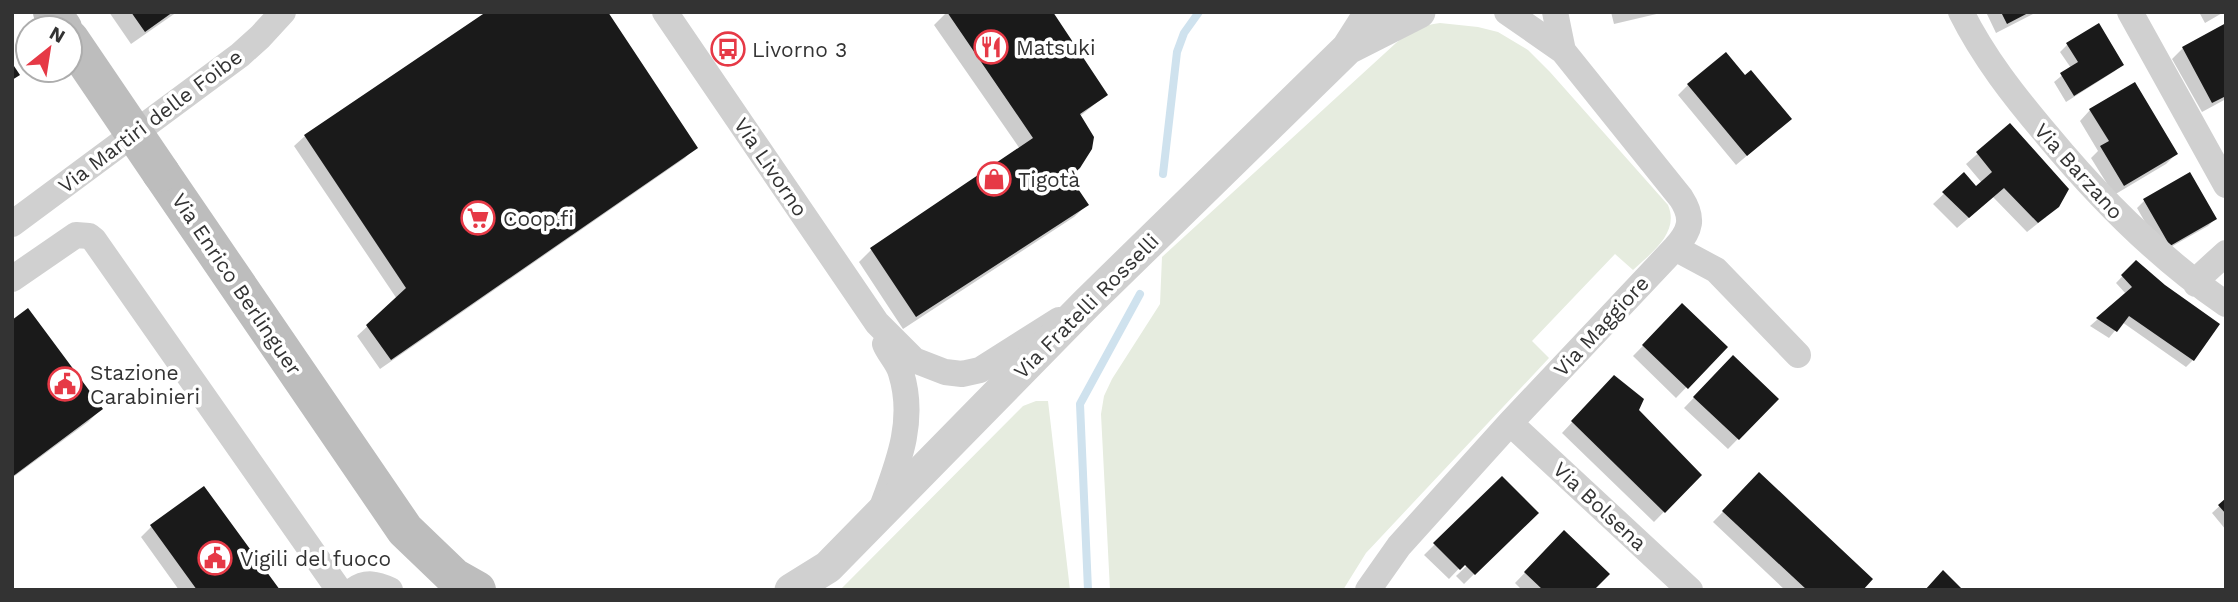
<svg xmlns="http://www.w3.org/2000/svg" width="2238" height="602" font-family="'Work Sans',sans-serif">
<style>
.green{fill:#e6ecdf}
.shadow{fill:#0003}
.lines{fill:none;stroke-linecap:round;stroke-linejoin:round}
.stream{stroke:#cfe2ee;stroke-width:8}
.building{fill:#1a1a1a}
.minor{stroke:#d0d0d0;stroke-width:26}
.tertiary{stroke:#d0d0d0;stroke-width:33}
.secondary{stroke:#bdbdbd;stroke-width:38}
.secondary-bridge{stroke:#bdbdbd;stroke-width:38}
.labels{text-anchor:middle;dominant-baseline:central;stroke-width:7;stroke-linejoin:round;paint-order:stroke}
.poi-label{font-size:21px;fill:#333;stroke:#fff;text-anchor:start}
.street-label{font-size:21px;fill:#333;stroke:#fff}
</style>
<rect width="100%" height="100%" fill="#fff"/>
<path class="green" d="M1440,23L1478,27L1498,32L1528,50L1550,72L1668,205C1680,233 1651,253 1633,270L1615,254L1532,341L1549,358L1366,553L1343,590H1110L1101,414L1104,396L1112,379L1160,304L1162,257L1396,43C1411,31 1422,25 1440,23Z
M1036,401H1048L1070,590H840L1023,406Z"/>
<path class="shadow" d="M109,12H177L131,44Z
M489,12L695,147L685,158L380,369L357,336L397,299L294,146L305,136Z
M947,12H1051L1106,95L1079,117L1068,177L1087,205L1074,217L903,329L859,262L872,249L1020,149L934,25Z
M1611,12H1665L1614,24Z
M1986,12H2037L1996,33Z
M2199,12H2224L2205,23Z
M2226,25V99L2202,112L2172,59L2183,48Z
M2067,45L2122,64L2115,71L2066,102L2054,82L2071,68L2060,52Z
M1745,77L1790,119L1736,165L1678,95L1688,85Z
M2090,110L2176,154L2166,164L2114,195L2091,158L2098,151L2080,121Z
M2010,125L2046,217L2027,232L1993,197L1957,228L1933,204L1964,175L1976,188L1982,183L1966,164Z
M2190,174L2215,219L2208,226L2162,252L2137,208L2144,201Z
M2136,262L2193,360L2186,367L2122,322L2109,338L2090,326L2126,294L2116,283Z
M1682,306L1725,347L1676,398L1633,356Z
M12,322L101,409L88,422L12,478Z
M1733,357L1777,399L1728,449L1684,408Z
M1604,388L1637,410L1700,475L1654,522L1562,433Z
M1759,475L1860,590H1785L1713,522Z
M1502,478L1536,513L1464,584L1456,576L1473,560L1470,557L1449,579L1424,555Z
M203,488L278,590H179L141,537L151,527Z
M2226,500V530L2212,513Z
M1564,532L1592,590H1522L1515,583Z"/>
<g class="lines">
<path class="stream" d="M1163,174L1177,52L1184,33L1199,12
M1088,590L1080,404L1140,294"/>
</g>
<path class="building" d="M131,12H173L145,32Z
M486,12H608L698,148L391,360L366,325L406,288L304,135Z
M947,12H1053L1108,95L1080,114L1094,137L1092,149L1080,168L1070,177L1089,205L916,317L870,248L1033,138Z
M2001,12H2030L2007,24Z
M2099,23L2124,65L2074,96L2060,73L2078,62L2066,43Z
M2226,23V96L2212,103L2182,47Z
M1726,52L1745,75L1751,70L1792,119L1747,156L1687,84Z
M12,63L20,75L12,80Z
M2135,82L2178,154L2124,186L2100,146L2109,141L2089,109Z
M2010,123L2069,189L2059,207L2038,223L2004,188L1969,218L1942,192L1964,172L1976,186L1992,172L1976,152Z
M2190,172L2217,219L2170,246L2143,199Z
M2136,260L2165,285L2220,324L2194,361L2129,316L2117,332L2096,318L2132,287L2121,275Z
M1682,303L1728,347L1688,389L1642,345Z
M28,308L103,409L12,477V320Z
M1733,355L1779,399L1739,440L1693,397Z
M1614,375L1644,399L1639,410L1702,475L1665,513L1571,421Z
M1759,472L1873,579L1863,590H1807L1722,511Z
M1502,476L1539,513L1475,575L1465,565L1460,570L1433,543Z
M204,486L280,590H197L150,525Z
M2226,498V514L2218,505Z
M1564,530L1610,574L1594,590H1543L1524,572Z
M1943,570L1963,590H1925Z"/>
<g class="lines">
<path class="minor" d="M665,12L877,323L914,360L945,372L962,374L980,370L1059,320
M1555,12L1563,51
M1961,12C1984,58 2014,96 2047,135C2100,199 2157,257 2226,304
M2130,12L2226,185
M12,224L240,55L260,37L283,12
M1675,248L1716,270L1798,355
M12,279L76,235L89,236L94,240L339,590
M2196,284L2203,274L2226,253
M1510,423L1690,590
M881,510C898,464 916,421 901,373C898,362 889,354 885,344
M354,590C366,581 377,584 390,590
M1368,590L1399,546L1510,423L1675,248C1691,230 1694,218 1681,198L1563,51L1507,12"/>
<path class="tertiary" d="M1348,48L1419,12
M791,590L828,567L1087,303L1348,48L1371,12"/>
<path class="secondary" d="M52,12L63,28
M161,173L405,530L454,577L477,590"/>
<path class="secondary-bridge" d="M70,39L161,173"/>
</g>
<defs>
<symbol id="restaurant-ring" viewBox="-11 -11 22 22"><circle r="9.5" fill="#fff" stroke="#e63946" stroke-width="1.5"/><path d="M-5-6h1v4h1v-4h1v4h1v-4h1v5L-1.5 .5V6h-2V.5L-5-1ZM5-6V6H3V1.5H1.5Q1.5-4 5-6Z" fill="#e63946"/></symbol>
<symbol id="bus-ring" viewBox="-11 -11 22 22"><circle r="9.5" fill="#fff" stroke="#e63946" stroke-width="1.5"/><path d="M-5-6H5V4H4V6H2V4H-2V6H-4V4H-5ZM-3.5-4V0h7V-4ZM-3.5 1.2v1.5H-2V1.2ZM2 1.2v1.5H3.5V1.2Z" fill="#e63946"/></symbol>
<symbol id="shop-ring" viewBox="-11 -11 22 22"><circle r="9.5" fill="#fff" stroke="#e63946" stroke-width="1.5"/><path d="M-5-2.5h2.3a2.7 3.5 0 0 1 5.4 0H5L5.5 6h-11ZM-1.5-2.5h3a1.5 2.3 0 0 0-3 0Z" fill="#e63946"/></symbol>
<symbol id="supermarket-ring" viewBox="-11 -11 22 22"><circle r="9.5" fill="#fff" stroke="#e63946" stroke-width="1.5"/><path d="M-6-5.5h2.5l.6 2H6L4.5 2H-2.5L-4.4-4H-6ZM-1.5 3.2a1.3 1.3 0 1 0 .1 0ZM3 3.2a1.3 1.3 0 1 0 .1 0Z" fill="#e63946"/></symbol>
<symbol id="civic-ring" viewBox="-11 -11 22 22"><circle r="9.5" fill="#fff" stroke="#e63946" stroke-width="1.5"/><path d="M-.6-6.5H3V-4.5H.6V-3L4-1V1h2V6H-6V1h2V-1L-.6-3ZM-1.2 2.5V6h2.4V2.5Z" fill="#e63946"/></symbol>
</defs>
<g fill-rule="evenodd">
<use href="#restaurant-ring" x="972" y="28" width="38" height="38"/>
<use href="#bus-ring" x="709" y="30" width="38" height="38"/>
<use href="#shop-ring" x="975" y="160" width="38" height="38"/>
<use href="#supermarket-ring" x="459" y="199" width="38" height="38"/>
<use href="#civic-ring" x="46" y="365" width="38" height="38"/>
<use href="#civic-ring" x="196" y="539" width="38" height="38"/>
</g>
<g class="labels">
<g class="poi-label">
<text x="1016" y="47">Matsuki</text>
<text x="752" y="49">Livorno 3</text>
<text x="1018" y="179">Tigotà</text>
<text x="503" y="218">Coop.fi</text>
<text x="90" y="372">Stazione<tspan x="90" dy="24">Carabinieri</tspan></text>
<text x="240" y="558">Vigili del fuoco</text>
</g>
<g class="street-label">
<text transform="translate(150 121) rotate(-37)">Via Martiri delle Foibe</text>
<text transform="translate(771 167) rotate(56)">Via Livorno</text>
<text transform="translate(2079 171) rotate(48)">Via Barzano</text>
<text transform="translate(237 284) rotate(56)">Via Enrico Berlinguer</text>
<text transform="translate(1086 306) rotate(-45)">Via Fratelli Rosselli</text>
<text transform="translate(1601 326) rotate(-47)">Via Maggiore</text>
<text transform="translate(1600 506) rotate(43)">Via Bolsena</text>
</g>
</g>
<rect width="2238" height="602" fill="none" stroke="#333333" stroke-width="28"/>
<g transform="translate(49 49) rotate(30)"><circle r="33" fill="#ffffff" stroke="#adadad" stroke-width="2"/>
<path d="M0-5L12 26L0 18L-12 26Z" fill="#e63946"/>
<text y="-10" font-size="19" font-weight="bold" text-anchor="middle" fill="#333333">N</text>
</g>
</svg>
